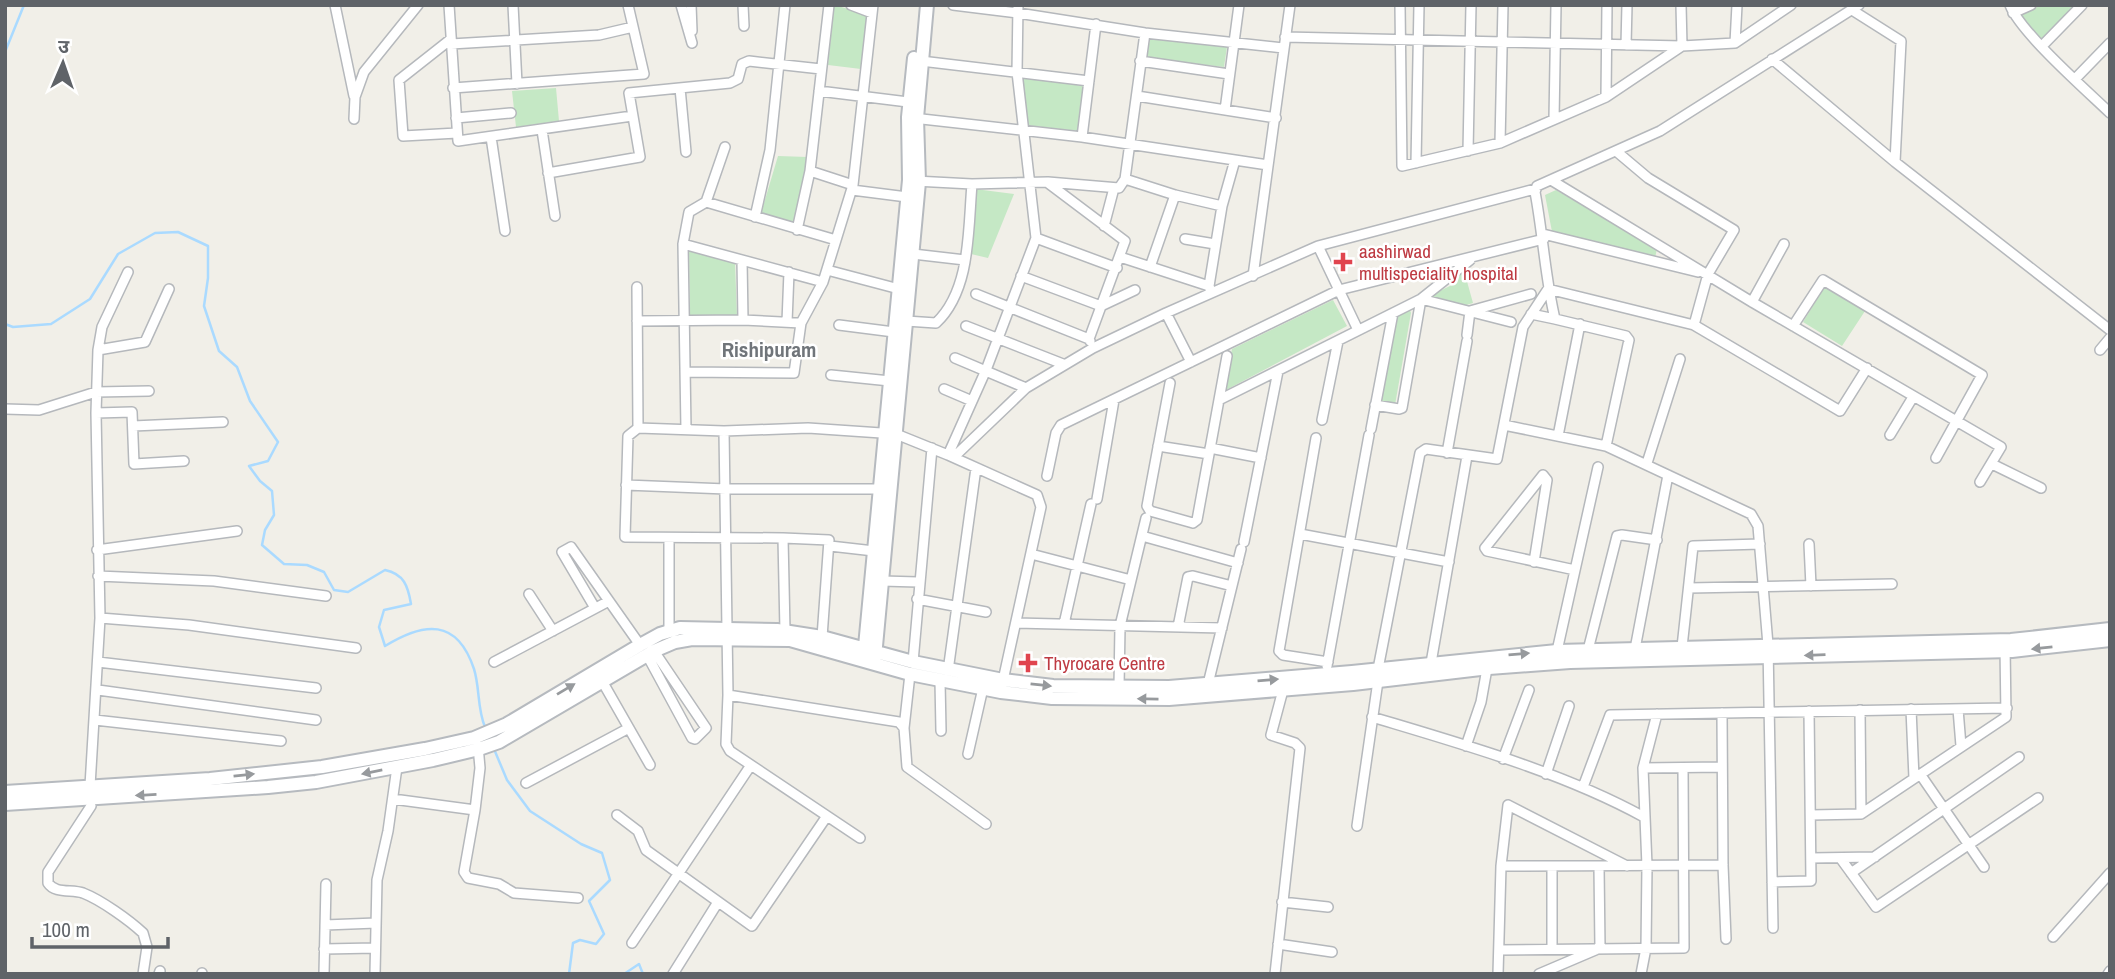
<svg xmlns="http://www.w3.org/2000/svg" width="2115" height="979" font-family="'Archivo Narrow','Noto Sans Devanagari',sans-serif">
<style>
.green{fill:#c5e8c5}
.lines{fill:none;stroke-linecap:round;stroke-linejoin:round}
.stream{stroke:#aadaff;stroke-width:2.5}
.street-casing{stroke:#b5b8bc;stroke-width:12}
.secondary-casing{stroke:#b6babf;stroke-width:16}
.street{stroke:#fff;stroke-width:9}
.secondary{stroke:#fff;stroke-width:12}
.oneway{fill:#979a9d}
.health-dot{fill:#e0444e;stroke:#fff;stroke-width:2.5}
.labels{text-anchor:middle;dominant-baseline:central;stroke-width:5;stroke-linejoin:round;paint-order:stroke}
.health-label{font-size:19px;fill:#be3a42;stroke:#fff;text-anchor:start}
.neighbourhood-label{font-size:21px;font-weight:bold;fill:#70757a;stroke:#fff}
</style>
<rect width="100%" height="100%" fill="#f1efe8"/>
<path class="green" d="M834,5L867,14L861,69L828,65Z
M2041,5H2075L2041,39L2020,16Z
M1150,38L1227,47L1224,67L1147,58Z
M1022,77L1083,86L1078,131L1025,125Z
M556,88L559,121L516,127L512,91Z
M778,156L808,157V167L794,224L761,213Z
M975,189L1014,194L988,258L971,254Z
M1556,190L1657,249L1655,258L1553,237L1545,195Z
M689,249L735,262L737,317H690Z
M1463,267L1473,303L1460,307L1427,297L1452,285Z
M1825,286L1865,311L1842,346L1803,322Z
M1333,300L1347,326L1226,390L1224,388L1232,349Z
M1409,307L1411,313L1395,405L1375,400L1388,317Z"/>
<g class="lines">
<path class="stream" d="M5,52L24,5
M5,324L13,327L51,324L90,299L118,254L155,233L178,232L208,246V278L204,306L219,351L237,367L250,401L278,442L268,461L249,466L260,481L272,491L274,515L265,530L262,545L284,564L307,565L324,572L334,590L348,592L385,570C404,574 408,586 411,604L384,610L379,627L385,646C424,622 457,618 474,669C480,688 477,708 485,727
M494,749L507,780L530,811L581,844L602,853L610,880L589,901L604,934L596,944L580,940L573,943L569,974
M624,974L639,964L643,974"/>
<defs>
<path id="street" d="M335,5L354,96
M449,5L458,141L632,116
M513,5L517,84
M681,5L692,43
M691,5L692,31
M743,5L744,26
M851,5L872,13
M953,5L1018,13L1145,33L1283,48
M1400,5L1402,166L1500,143L1606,97L1682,46L1735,43L1791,5
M2010,5C2020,32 2086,90 2110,113
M1852,10L1901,41L1895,162
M2013,13L2031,5
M1285,37L1682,46L1681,5
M451,39L399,80L403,136L457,133
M1735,43L1737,5
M451,44L599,35L633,27
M1626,45L1627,5
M2042,46L2082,5
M1772,59L1895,162L2110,330
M921,61L1089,81
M1140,61L1229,74
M2075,79L2110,43
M453,88L644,74L628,5
M680,88L686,152
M819,91L908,102
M1137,96L1276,118
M1606,97L1607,5
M1225,110L1239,5
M456,118L511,113
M913,118L1082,137L1268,165
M354,119L355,97L364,72L418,5
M1554,119L1556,5
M542,130L555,216
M491,137L505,231
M1082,137L1096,24
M1500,143L1503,5
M1468,151L1471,5
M1616,151L1648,178L1734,230L1708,274L1694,325
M1416,163L1419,5
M810,171L853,185
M548,173L640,157L629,93L730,83L738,79L742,64L749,61L821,69
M1125,179L1175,195L1222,206L1209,286
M1551,180L1752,302L2001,447L1980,482
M915,181L972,184L1048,182L1119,188L1125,179L1145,33
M1048,183L1125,241L1089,339
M852,190L907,197
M706,202L836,240
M1222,206L1235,160
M755,217L770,150L785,5
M1104,226L1114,188
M797,230L810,171L829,5
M1543,234L1698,272
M1036,238L1117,268
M1185,239L1215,244
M683,244L823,282
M1318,246L1358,330
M913,254L965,260
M1120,257L1209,286L1210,289
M742,260L743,320
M1150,267L1175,195
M827,270L899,289
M1021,276L1101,306L1135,290
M1253,276L1290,5
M637,287L638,428L628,436L625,537L783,538L829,540L822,637
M1548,289L1694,325L1840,411L1867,368
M976,294L1089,339L1090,341
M1752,302L1784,244
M1166,313L1191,362
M1531,314L1555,319C1545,277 1543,234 1535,192L1537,186L1660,131L1859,5
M1555,319L1626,336L1629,340L1606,446
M637,321L743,320L801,323
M906,321L936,323C971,290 968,230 972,184
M787,322L789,272
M839,325L894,332
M966,326L1063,364
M1793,326L1823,280L1982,375L1936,458
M1467,335L1470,311L1531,294
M98,350L145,342L169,289
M2100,350L2110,338
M955,358L1026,388
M686,372L794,373L801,323L823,282L853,185L873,5
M831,375L890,381
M1170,383L1147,506L1150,511L1193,523L1197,520L1227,356
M944,389L972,401
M1219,400L1421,299L1470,260
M1375,405L1399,409L1402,408L1421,299L1511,322
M5,409L39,410L96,392L149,391
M96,413L132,412L134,464L184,461
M1322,420L1338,341
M1504,425L1606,446L1751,514L1758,526L1768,645L1773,928
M133,426L223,422
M638,428L724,431L808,428L896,434L948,455L1037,495L1041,507L1002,685
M686,429L683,244L689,212L706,202L725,147
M1371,429L1393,313
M724,431L728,695L726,744L730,751L860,838
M1890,435L1913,397
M1558,436L1580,324
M1316,438L1279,651L1283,655L1328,662
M1158,446L1209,454
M1210,448L1261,458
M1447,453L1467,341
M948,455L986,370L1036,238L1017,72L1018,5
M954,457L1026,388L1093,348L1166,313L1318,246L1535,189
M1647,463L1680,359
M1992,464L2041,488
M1047,476L1056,433L1061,425L1339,290L1544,239
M626,485L726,489H880
M1097,499L1114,400
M1300,534L1449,562
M1142,536L1238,563
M783,538L785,631
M1244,542L1278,371
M1809,544L1811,586
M830,546L874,551
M97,550L237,531
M1031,554L1131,580
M1534,562L1547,480L1543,475L1485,548L1487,551L1575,570
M98,576L214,581L326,596
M882,581L918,582
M1689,588L1892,584
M529,594L553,631
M917,599L986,612
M595,608L562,552L571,547L640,645
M100,618L189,625L356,648
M1016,623L1222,628
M1064,624L1091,504
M1178,627L1188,577L1193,576L1232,586
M669,631V538
M1682,647L1693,546L1760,544
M1635,649L1668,475
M1588,650L1617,536L1622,535L1657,540
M1557,651L1598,467
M647,655L692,738L695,739L706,728L654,651
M98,662L316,688
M494,662L609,601
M913,662L932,448
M1431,663L1467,456
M1327,666L1369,435
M1378,669L1420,453L1426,449L1497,459L1523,327L1548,289
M948,671L976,468
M602,681L650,765
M940,681L941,731
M1208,684L1241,549
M1119,687L1120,626L1146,518
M98,690L316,720
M728,695L899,722L904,728L907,767L986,824
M1911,709L1914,778
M1958,709L1961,746
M1860,710L1861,814
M1722,713L1723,865L1726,939
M1372,717C1462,744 1562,772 1644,817
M95,720L281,741
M904,728L910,674
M1466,746L1481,702L1488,663
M968,754L983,688
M1503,759L1529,690
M1643,768L1722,767
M1546,774L1569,706
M1920,774L1984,867
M526,783L629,728
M90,786L100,618L96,413L98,350L102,327L128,272
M1583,787L1610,715L2007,708
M393,799L475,810L464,872L468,878L499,884L514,893L578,898
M91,806L48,872V883C55,894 72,889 83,893C101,900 129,920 143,933L147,947L143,974
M475,810L480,768L478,746
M617,815L638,831L646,850L752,926L827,816
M1811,815L1861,814L2006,717L2005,646
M1357,826L1378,681
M1811,858L1875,857
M1841,859L1876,907L2038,798
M1501,866L1723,865
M1552,867V949
M1851,873L2019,757
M1772,882L1811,881L1809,711
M1282,902L1328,907
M325,925L376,923
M2053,937L2110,873
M632,943L751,765
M1278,944L1332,952
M324,949L375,948
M1499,950L1684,948L1683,768
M159,974L160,971
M202,974V973
M324,974L326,884
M375,974L377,880L388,831L397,767
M673,974L718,902
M1275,974L1300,748L1295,743L1271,735L1283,690
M1498,974L1501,866L1508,805L1627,866
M1539,974L1600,948L1599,867
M1641,974L1646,948L1647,866L1643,768L1657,714
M2108,974L2110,971"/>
<path id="secondary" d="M864,657L909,180L908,117L914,58
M875,657L919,182L917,118L927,5
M5,792L210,779L322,767L425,749L474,738L507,724L640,645L660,634L680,628L777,630L822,637L913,662L1003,680L1053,686L1169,687L1352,672L1557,651L2011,640L2110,629
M5,804L268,787L316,782L433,760L479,749L499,742L654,651L675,642L692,639L790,640L910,674L1001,692L1052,698L1169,699L1353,684L1489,668L1570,662L2012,651L2110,640"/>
</defs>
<use href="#street" class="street-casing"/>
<use href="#secondary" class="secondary-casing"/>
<use href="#street" class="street"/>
<use href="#secondary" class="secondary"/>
</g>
<defs><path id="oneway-solid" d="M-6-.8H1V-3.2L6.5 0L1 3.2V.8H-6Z" transform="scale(1.75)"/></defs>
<g class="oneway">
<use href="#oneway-solid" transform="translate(2042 648) rotate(174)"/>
<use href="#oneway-solid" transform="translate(1519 654) rotate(-5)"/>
<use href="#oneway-solid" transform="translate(1815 655) rotate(178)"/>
<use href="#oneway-solid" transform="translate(1268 680) rotate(-5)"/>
<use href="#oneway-solid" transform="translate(1041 685) rotate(6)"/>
<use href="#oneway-solid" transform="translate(566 689) rotate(-31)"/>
<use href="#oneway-solid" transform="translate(1148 699) rotate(-179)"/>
<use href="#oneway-solid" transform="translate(372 772) rotate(169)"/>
<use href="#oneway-solid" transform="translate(244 775) rotate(-6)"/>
<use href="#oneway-solid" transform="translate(146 795) rotate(177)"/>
</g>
<g class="health-dot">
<path d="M1339.5 251.5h7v7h7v7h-7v7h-7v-7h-7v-7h7z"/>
<path d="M1024.5 652.5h7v7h7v7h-7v7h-7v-7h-7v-7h7z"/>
</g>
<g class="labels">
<g class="health-label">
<text x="1359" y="251">aashirwad<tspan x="1359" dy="22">multispeciality hospital</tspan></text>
<text x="1044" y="663">Thyrocare Centre</text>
</g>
<g class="neighbourhood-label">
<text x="769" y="349">Rishipuram</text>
</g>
</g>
<rect width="2115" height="979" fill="none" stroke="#5f6368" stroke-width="14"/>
<g transform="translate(63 63) rotate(2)" stroke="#ffffff" stroke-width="5" paint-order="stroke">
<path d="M0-5L12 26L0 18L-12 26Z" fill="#5f6368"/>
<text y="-10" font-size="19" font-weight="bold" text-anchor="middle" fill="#5f6368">उ</text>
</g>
<path d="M32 937v10h136v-10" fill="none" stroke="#5f6368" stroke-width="3.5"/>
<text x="42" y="937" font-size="21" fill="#5f6368" stroke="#ffffff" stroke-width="5" paint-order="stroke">100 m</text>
</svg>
